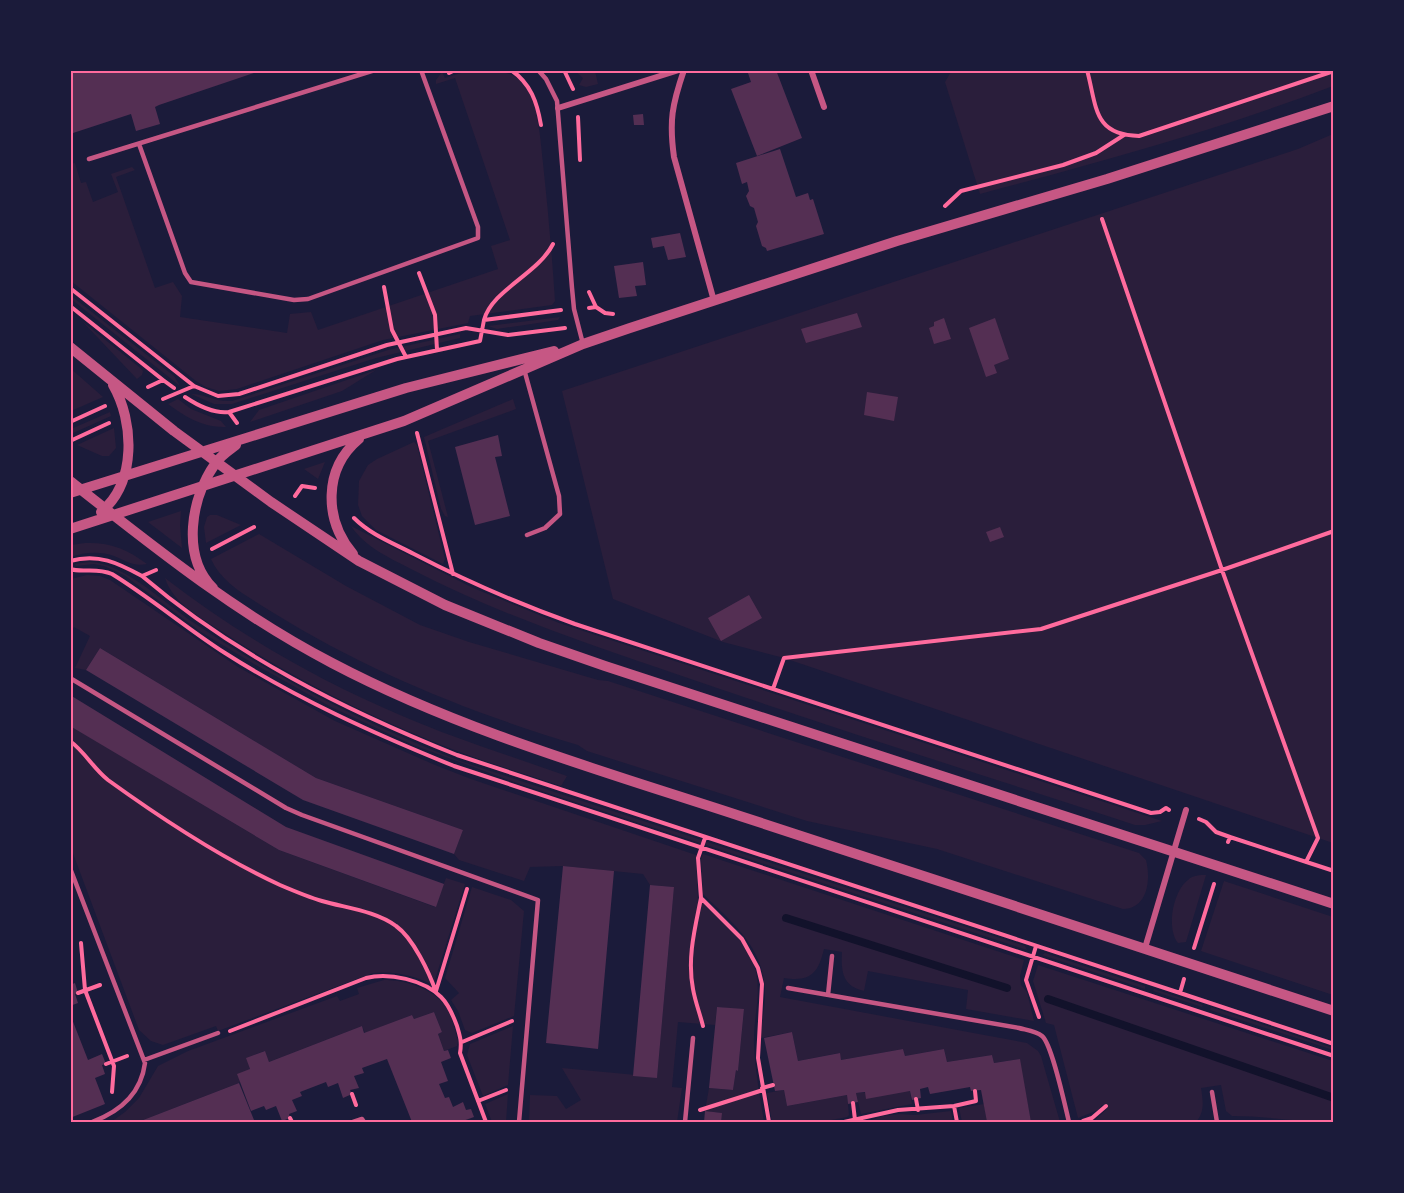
<svg xmlns="http://www.w3.org/2000/svg" width="1404" height="1193" font-family="'Space Grotesk',sans-serif">
<style>
.green{fill:#2a1e3b}
.lines{fill:none;stroke-linecap:round;stroke-linejoin:round}
.stream{stroke:#12122b;stroke-width:8}
.building{fill:#542f53}
.path{stroke:#ff6b9d;stroke-width:4}
.service{stroke:#c65784;stroke-width:4.5}
.minor{stroke:#c65784;stroke-width:6}
.tertiary{stroke:#c65784;stroke-width:10}
.neatline{fill:none;stroke:#ff6b9d;stroke-width:2}
</style>
<rect width="100%" height="100%" fill="#1b1b3a"/>
<path class="green" d="M952,70L1334,71L1333,86C1218,130 1099,162 980,194L945,82Z
M467,71C490,71 511,67 526,87C538,102 541,144 543,163C548,209 552,255 555,301L552,305L470,316L468,323L383,340L237,389L219,391L206,387L196,381L71,281L70,164L75,163L81,183L86,182L93,202L118,192L111,174L132,167L135,170L116,177L155,288L173,282L182,296L180,317L287,333L290,314L311,312L318,330L498,269L491,246L510,240L455,78L436,84V80L442,72L445,78Z
M575,71H595L598,84L586,87L579,85L583,78Z
M1333,134V843L784,658L723,642L613,599L562,391L1298,149Z
M70,295L174,376L180,386L71,299Z
M560,317L558,320L497,329L488,326Z
M82,321L139,367L143,371L142,375L137,379Z
M460,334V338L376,358L232,404H214L191,394C206,394 213,402 232,401L388,350Z
M70,368L103,397L71,411H70Z
M376,370L342,391L250,422L259,410Z
M178,399L191,409L221,421L226,427C204,428 185,417 168,404Z
M513,399L516,409L428,441L448,517L445,516L441,509L424,437Z
M110,412L111,416L71,434V429Z
M114,428L116,448L109,456H102L77,445Z
M414,442L417,445L445,559L443,564L376,530L362,516L358,505L359,481L368,465L377,459Z
M325,462L318,479L304,469Z
M181,511L180,525L182,548L148,522Z
M210,515H217L241,525L206,543L204,527L207,517Z
M351,526L473,588L559,623L1162,821L1145,825H1135C983,775 830,727 679,675C588,644 498,614 413,570C390,558 366,548 351,526Z
M259,534L346,586L420,625L469,642L598,680L608,681L1139,853L1146,860C1151,879 1148,909 1123,909L937,849L807,821L587,751L578,745C471,713 367,671 272,612C249,597 222,584 211,559Z
M85,543C110,542 127,549 147,564C134,567 126,561 114,556C101,551 84,552 71,557V545Z
M89,562C121,561 167,605 194,623C278,679 366,724 460,761L1025,946L1027,950L517,783L413,745L331,707L254,664L201,632L124,575L104,566L94,564L76,566L75,564Z
M87,575L100,576L110,580L238,667L335,721L435,765L471,779L696,855L698,902H702C718,918 739,934 749,953C766,987 753,1010 754,1044C755,1071 760,1096 764,1122H721V1113L705,1111L709,1088L733,1090L736,1070H738L744,1010L717,1007L715,1025L678,1022L672,1087L682,1088L677,1122H529L530,1095L557,1096L566,1109L581,1100L562,1068L657,1077L674,887L650,885L643,874L563,866L530,867L524,881L459,860L454,854L463,830L316,778L100,648L86,670L75,668L90,636L74,627L71,631V579Z
M165,578C236,633 317,680 400,715C455,739 511,756 567,776L561,786C526,774 491,764 457,751C376,720 297,681 224,633C203,619 173,604 165,578Z
M71,726L279,850L435,907L446,878L465,884L434,983L431,984C412,975 394,971 373,973L218,1031L216,1026L163,1045L151,1041L139,1030L71,848Z
M703,854L1024,960L1020,976L1021,985L1027,992L1034,1021L966,1009L968,990L868,971L864,991C842,986 841,971 842,952L824,949C818,974 810,982 784,978L780,997L1027,1043L1038,1051L1041,1056L1060,1122H1031L1019,1059L994,1063L992,1055L947,1062L944,1049L905,1056L903,1049L841,1060L839,1053L798,1061L792,1032L761,1038C761,1024 765,1009 765,995C765,948 734,924 703,894L701,859Z
M1206,875L1186,942L1178,943C1166,929 1173,891 1188,880C1193,875 1200,875 1206,875Z
M1224,881L1333,917V995L1201,951Z
M472,887L511,900L524,911L514,1016L472,1033L465,1030L458,1011L451,1000L459,993L445,978Z
M1045,953L1145,986V989L1042,955Z
M1038,965L1333,1061V1122C1299,1122 1266,1116 1232,1116L1226,1111L1221,1085L1201,1088C1203,1101 1205,1112 1196,1122H1093L1106,1110L1107,1106L1102,1105L1098,1110L1078,1118L1054,1025L1046,1023L1033,981Z
M384,980C405,980 431,988 445,1005C452,1015 455,1030 458,1041L457,1046L444,1051L438,1034L442,1032L434,1012L414,1019L412,1015L365,1033L362,1026L269,1062L264,1051L247,1058L250,1069L239,1083L138,1122H111L125,1112L139,1098L158,1066L188,1051L337,996L340,1001L359,994L357,988Z
M1154,989L1203,1005L1202,1007L1153,991Z
M1211,1007L1333,1048V1050L1210,1010Z
M513,1026L508,1085L483,1096L467,1055L470,1044Z
M784,1090L787,1106L847,1095L849,1115L847,1117L821,1122H772L767,1093Z
M910,1091L912,1104L861,1114L856,1093Z
M508,1094L506,1122H492L485,1104Z
M984,1104L987,1122H962L959,1108Z
M951,1111L953,1122H866L883,1116L899,1114L915,1115Z"/>
<g class="lines">
<path class="stream" d="M786,918L1007,988
M1048,999L1334,1098"/>
</g>
<path class="building" d="M70,70H260V71L159,105L155,107L160,124L136,131L131,114L70,134Z
M747,70H776L802,138L757,156L731,89L751,82Z
M643,114L644,125H634L633,115Z
M780,149L796,197L808,193L810,200L813,199L824,234L767,251L766,248L762,246L756,226L758,222L754,208L750,206L746,196L749,191L747,182L742,184L736,163Z
M680,233L686,257L668,260L664,246L653,248L651,238Z
M643,262L646,285L635,286L637,296L619,298L614,266Z
M857,313L862,327L806,343L801,329Z
M944,318L951,339L934,344L929,328L934,326V322Z
M995,318L1009,359L994,365L997,373L986,377L969,328Z
M867,392L898,397L894,421L864,415Z
M498,435L502,456L495,457L510,516L475,525L455,447Z
M1000,527L1004,537L990,542L986,532Z
M749,595L762,618L721,641L708,618Z
M100,648L316,778L463,830L454,854L303,800L86,670Z
M70,695L286,827L444,884L436,907L279,850L70,726Z
M563,866L614,871L598,1049L546,1043Z
M650,885L674,887L657,1078L633,1076Z
M75,983L78,993L75,994L78,1003L70,1006V985Z
M717,1007L744,1009L738,1071L736,1070L733,1090L709,1088Z
M434,1012L442,1032L438,1034L444,1051L448,1050L451,1058L441,1062L448,1081L439,1084L445,1098L449,1097L453,1107L463,1102L466,1110L471,1109L474,1117L460,1122H412L387,1059L362,1068L364,1073L354,1076L359,1088L350,1090L352,1094L343,1098L338,1083L328,1087L326,1082L300,1092L302,1096L292,1100L297,1111L289,1114L290,1118L282,1121L276,1106L266,1110L264,1106L251,1111L237,1074L250,1069L246,1058L265,1051L269,1062L362,1026L364,1033L412,1015L414,1019Z
M70,1014L88,1060L102,1054L106,1064L102,1065L105,1074L95,1078L105,1104L70,1118Z
M792,1032L798,1061L840,1053L841,1060L903,1049L905,1056L944,1049L947,1062L992,1055L994,1063L1020,1059L1031,1122H987L981,1090L971,1091L970,1087L930,1094L928,1087L920,1089L921,1098L912,1100L910,1091L866,1099L865,1092L856,1093L858,1102L848,1104L847,1095L787,1106L784,1090L775,1091L764,1038Z
M239,1083L254,1120L246,1122H138Z
M705,1111L722,1113L721,1122H704Z"/>
<g class="lines">
<path class="path" d="M448,70L449,73L455,70
M511,70C531,84 537,102 541,125
M564,70L573,89
M1087,70C1097,107 1093,135 1139,136L1334,71
M578,117L580,160
M945,206L961,191L1063,165L1096,153L1124,135
M1102,219L1222,570L1318,838L1306,862
M419,273L435,315L437,350
M384,287L392,330L406,357
M70,288L194,386
M589,292L596,307
M70,306L163,380L148,387
M589,308L596,307L605,313L613,314
M484,320C492,290 538,274 553,244
M163,380L174,388
M185,397C197,405 213,414 229,412L237,423
M163,399L194,386L218,396L239,394L387,345L466,328L508,335L565,328
M229,412L397,359L480,341L484,320L561,310
M70,422L105,406
M417,433L453,574
M70,441L109,423
M295,496L302,486L315,488
M354,518C371,535 393,543 414,554C466,581 519,604 575,624L1151,813L1160,812L1166,808L1169,810
M212,549L254,527
M70,561C98,553 118,563 142,576L156,570
M70,569C82,573 96,567 112,574C151,598 186,628 225,653C297,699 375,734 454,766L1334,1056
M142,576C235,655 344,710 457,755L1180,993L1184,979
M773,689L784,658L1041,629L1222,570L1334,531
M70,741C85,752 93,768 108,780C162,819 219,857 280,885C294,891 308,897 322,901C346,908 376,911 396,926C413,938 429,972 436,992
M1199,819L1206,822L1216,832L1230,837
M705,838L698,858L701,898L742,939L758,968L762,984L758,1058L769,1122
M1228,842L1230,837L1334,871
M701,898C695,928 687,958 693,989C695,1001 700,1014 703,1026
M81,943L85,990L114,1066L112,1092
M1036,946L1026,980L1039,1017
M1194,948L1214,884
M436,991L467,889
M78,993L100,985
M1180,993L1334,1044
M230,1031L366,978C389,972 424,980 441,997C449,1005 453,1015 457,1026C460,1036 462,1042 460,1053L486,1122
M462,1042L512,1021
M106,1064L127,1056
M762,1088L773,1085
M352,1094L356,1105
M916,1099L918,1110
M478,1101L506,1090
M853,1103L855,1120
M954,1106L957,1122
M700,1110L763,1090
M290,1118L292,1122
M1083,1121L1092,1118L1106,1106
M844,1122L898,1110L954,1106L976,1101L975,1091"/>
<path class="service" d="M538,70L546,79L557,101L572,288L574,309L583,344
M139,144L185,273L191,282L294,300L308,299L478,238V227L421,70
M89,159L375,70
M524,369L559,496L560,514L545,528L527,535
M70,678L286,808L302,815L538,900L519,1122
M70,868L145,1063C141,1094 119,1112 92,1122
M788,988L1019,1028C1026,1030 1036,1031 1042,1036C1052,1044 1065,1106 1069,1122
M828,995L832,956
M144,1060L218,1033
M1212,1092L1217,1122
M353,1122L362,1119L364,1122
M685,1122L693,1038"/>
<path class="minor" d="M684,70C672,105 669,121 674,157L714,301
M811,70L824,107
M558,108L679,70
M1145,948L1186,810"/>
<path class="tertiary" d="M70,347L174,431L271,502L359,561L445,605L539,643L605,666L1334,904
M70,481C155,548 236,613 332,663C461,731 603,771 740,816C938,881 1136,945 1334,1011
M70,493L406,388L554,351
M101,512C137,482 134,421 113,385
M70,529L404,421L583,344L630,328L897,241L1107,179L1334,106
M353,554C324,520 323,469 359,439
M213,588C181,556 191,498 215,464C220,456 228,451 236,445"/>
</g>
<rect width="1404" height="1193" fill="none" stroke="#1b1b3a" stroke-width="144"/>
<rect x="72" y="72" width="1260" height="1049" class="neatline"/>
</svg>
